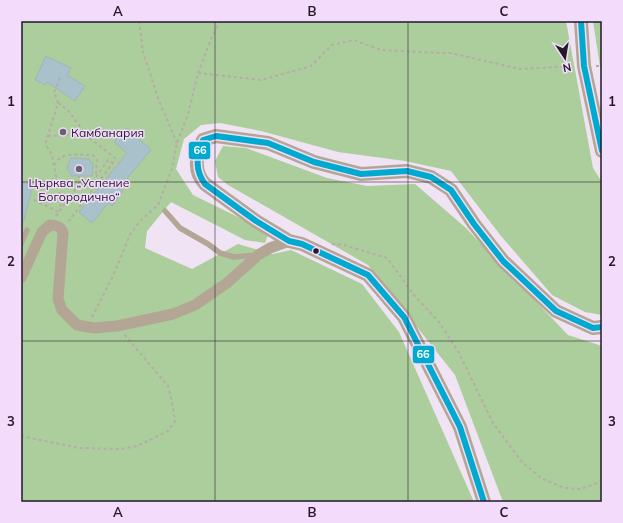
<svg xmlns="http://www.w3.org/2000/svg" width="623" height="523" font-family="Mulish,sans-serif">
<style>
.forest{fill:#abce9c}
.building{fill:#a8c1ca;stroke:#a7b2ba}
.lines{fill:none;stroke-linecap:round;stroke-linejoin:round}
.path{stroke:#b7aba8;stroke-width:2;stroke-dasharray:3 3;stroke-linecap:butt}
.service{stroke:#b4a694;stroke-width:5.5}
.minor{stroke:#b4a694;stroke-width:11}
.tertiary{stroke:#b4a694;stroke-width:14}
.bus-1-casing{stroke:#f3dcfb;stroke-width:9}
.bus-1{stroke:#00a9ce;stroke-width:6}
.grid{fill:none;stroke:#25182a;stroke-width:1;stroke-opacity:0.55}
.poi-dot{fill:#6c5f71;stroke:#f3dcfb;stroke-width:1.5}
.bus-dot{fill:#25182a;stroke:#f3dcfb;stroke-width:1.5}
.labels{text-anchor:middle;dominant-baseline:central;stroke-width:3;stroke-linejoin:round;paint-order:stroke}
.poi-label{font-size:12px;fill:#25182a;stroke:#f3dcfb;text-anchor:start}
.line-badge{stroke:#f3dcfb;stroke-width:1.5}
.badge-label{font-size:11px;text-anchor:middle;font-weight:bold;fill:#fff}
.neatline{fill:none;stroke:#25182a;stroke-width:1.5}
.grid-label{font-size:13px;text-anchor:middle;font-weight:bold;fill:#25182a}
</style>
<rect width="100%" height="100%" fill="#f0e3f4"/>
<path class="forest" d="M21,21H566L593,168L602,182V315L585,312L552,295L501,236L451,171L405,161L338,152L261,131L220,123L201,125L184,139L176,169L193,195L269,232L265,243L245,240L171,202L147,231L145,248L192,269L238,244L273,254L291,250L362,284L399,332L474,502H21Z
M593,21H602V79L601,73Z
M223,146L246,148L327,178L367,186L415,184L466,228L568,335L602,346V502H503L455,375L368,265L228,185L218,177L215,161Z"/>
<path class="building" d="M46,56L71,68L67,75L85,86L75,101L47,82L46,85L35,80Z
M127,128L151,150L119,188L123,191L112,206L108,203L92,223L79,212L127,153L114,142Z
M71,158L90,159V162L93,163L92,176H71V173L68,171L67,167Z
M21,182L33,185L24,220H21Z"/>
<g class="lines">
<path class="path" d="M139,21L143,52L159,101L177,143
M596,66H602
M198,73L261,80L311,66L332,45L354,40L381,50L440,53H451L520,69L573,66
M60,78L54,92L58,103L46,142L47,147L52,155L60,197L61,210
M58,103L67,109L87,136L115,158L113,163L68,222
M48,136L82,134L86,136
M54,165C62,151 78,155 93,155L97,160L96,175
M79,184V176
M34,200L59,212
M56,216L79,184H91L108,160L113,163
M332,244L344,245L387,258L414,295L439,322L459,353L493,423L522,462L541,478L564,488L581,489L602,481
M92,317L112,278L130,235L140,221L158,205L172,169L177,143L188,114L198,73L211,39L220,21
M21,436L79,448L121,449L137,446L168,431L175,421L172,402L168,386L124,334"/>
<path class="service" d="M165,211L180,228L208,244L220,253L234,257L256,255
M21,244L27,230"/>
<path class="minor" d="M21,278L42,232L50,225C56,225 61,226 63,233L58,299L62,310L77,325L94,328L117,326L173,314L195,305L227,283L258,255L270,248L289,241"/>
<path class="tertiary" d="M581,21L584,66L602,151
M484,502L460,427L404,317L368,275L302,244L289,241L256,221L205,184C192,170 197,156 203,140L216,136L268,143L314,162L361,174L407,171L431,177L451,190L474,224L503,261L556,311L593,328L602,327"/>
<defs>
<path id="bus-1" d="M581,21L584,66L602,151
M484,502L460,427L404,317L368,275L302,244L289,241L256,221L205,184C194,169 197,156 203,140L216,136L268,143L314,162L361,174L407,171L431,177L451,190L474,224L503,261L556,311L593,328L602,327"/>
</defs>
<use href="#bus-1" class="bus-1-casing"/>
<use href="#bus-1" class="bus-1"/>
</g>
<path class="grid" d="M215,21V502M408,21V502M21,182H602M21,341H602"/>
<g class="poi-dot">
<circle cx="63" cy="132" r="4"/>
<circle cx="79" cy="169" r="4"/>
</g>
<circle class="bus-dot" cx="316" cy="251" r="3.5"/>
<g class="labels">
<g class="poi-label">
<text x="71" y="132">Камбанария</text>
<text x="79" y="182" text-anchor="middle">Църква „Успение<tspan x="79" dy="14">Богородично“</tspan></text>
</g>
</g>
<g class="line-badge">
<rect x="188" y="141" width="23" height="19" rx="4" fill="#00a9ce"/>
<rect x="412" y="345" width="23" height="19" rx="4" fill="#00a9ce"/>
</g>
<g class="badge-label">
<text x="200" y="154">66</text>
<text x="423" y="358">66</text>
</g>
<rect width="623" height="523" fill="none" stroke="#f3dcfb" stroke-width="44"/>
<g transform="translate(565 58) rotate(168)" stroke="#f3dcfb" stroke-width="3" paint-order="stroke">
<path d="M0-3L7 15L0 10L-7 15Z" fill="#25182a"/>
<text y="-6" font-size="11" font-weight="bold" text-anchor="middle" fill="#25182a">N</text>
</g>
<rect x="22" y="22" width="579" height="479" class="neatline"/>
<g class="grid-label">
<text x="118" y="16">A</text>
<text x="312" y="16">B</text>
<text x="504" y="16">C</text>
<text x="11" y="106">1</text>
<text x="612" y="106">1</text>
<text x="11" y="266">2</text>
<text x="612" y="266">2</text>
<text x="11" y="426">3</text>
<text x="612" y="426">3</text>
<text x="118" y="517">A</text>
<text x="312" y="517">B</text>
<text x="504" y="517">C</text>
</g>
</svg>
